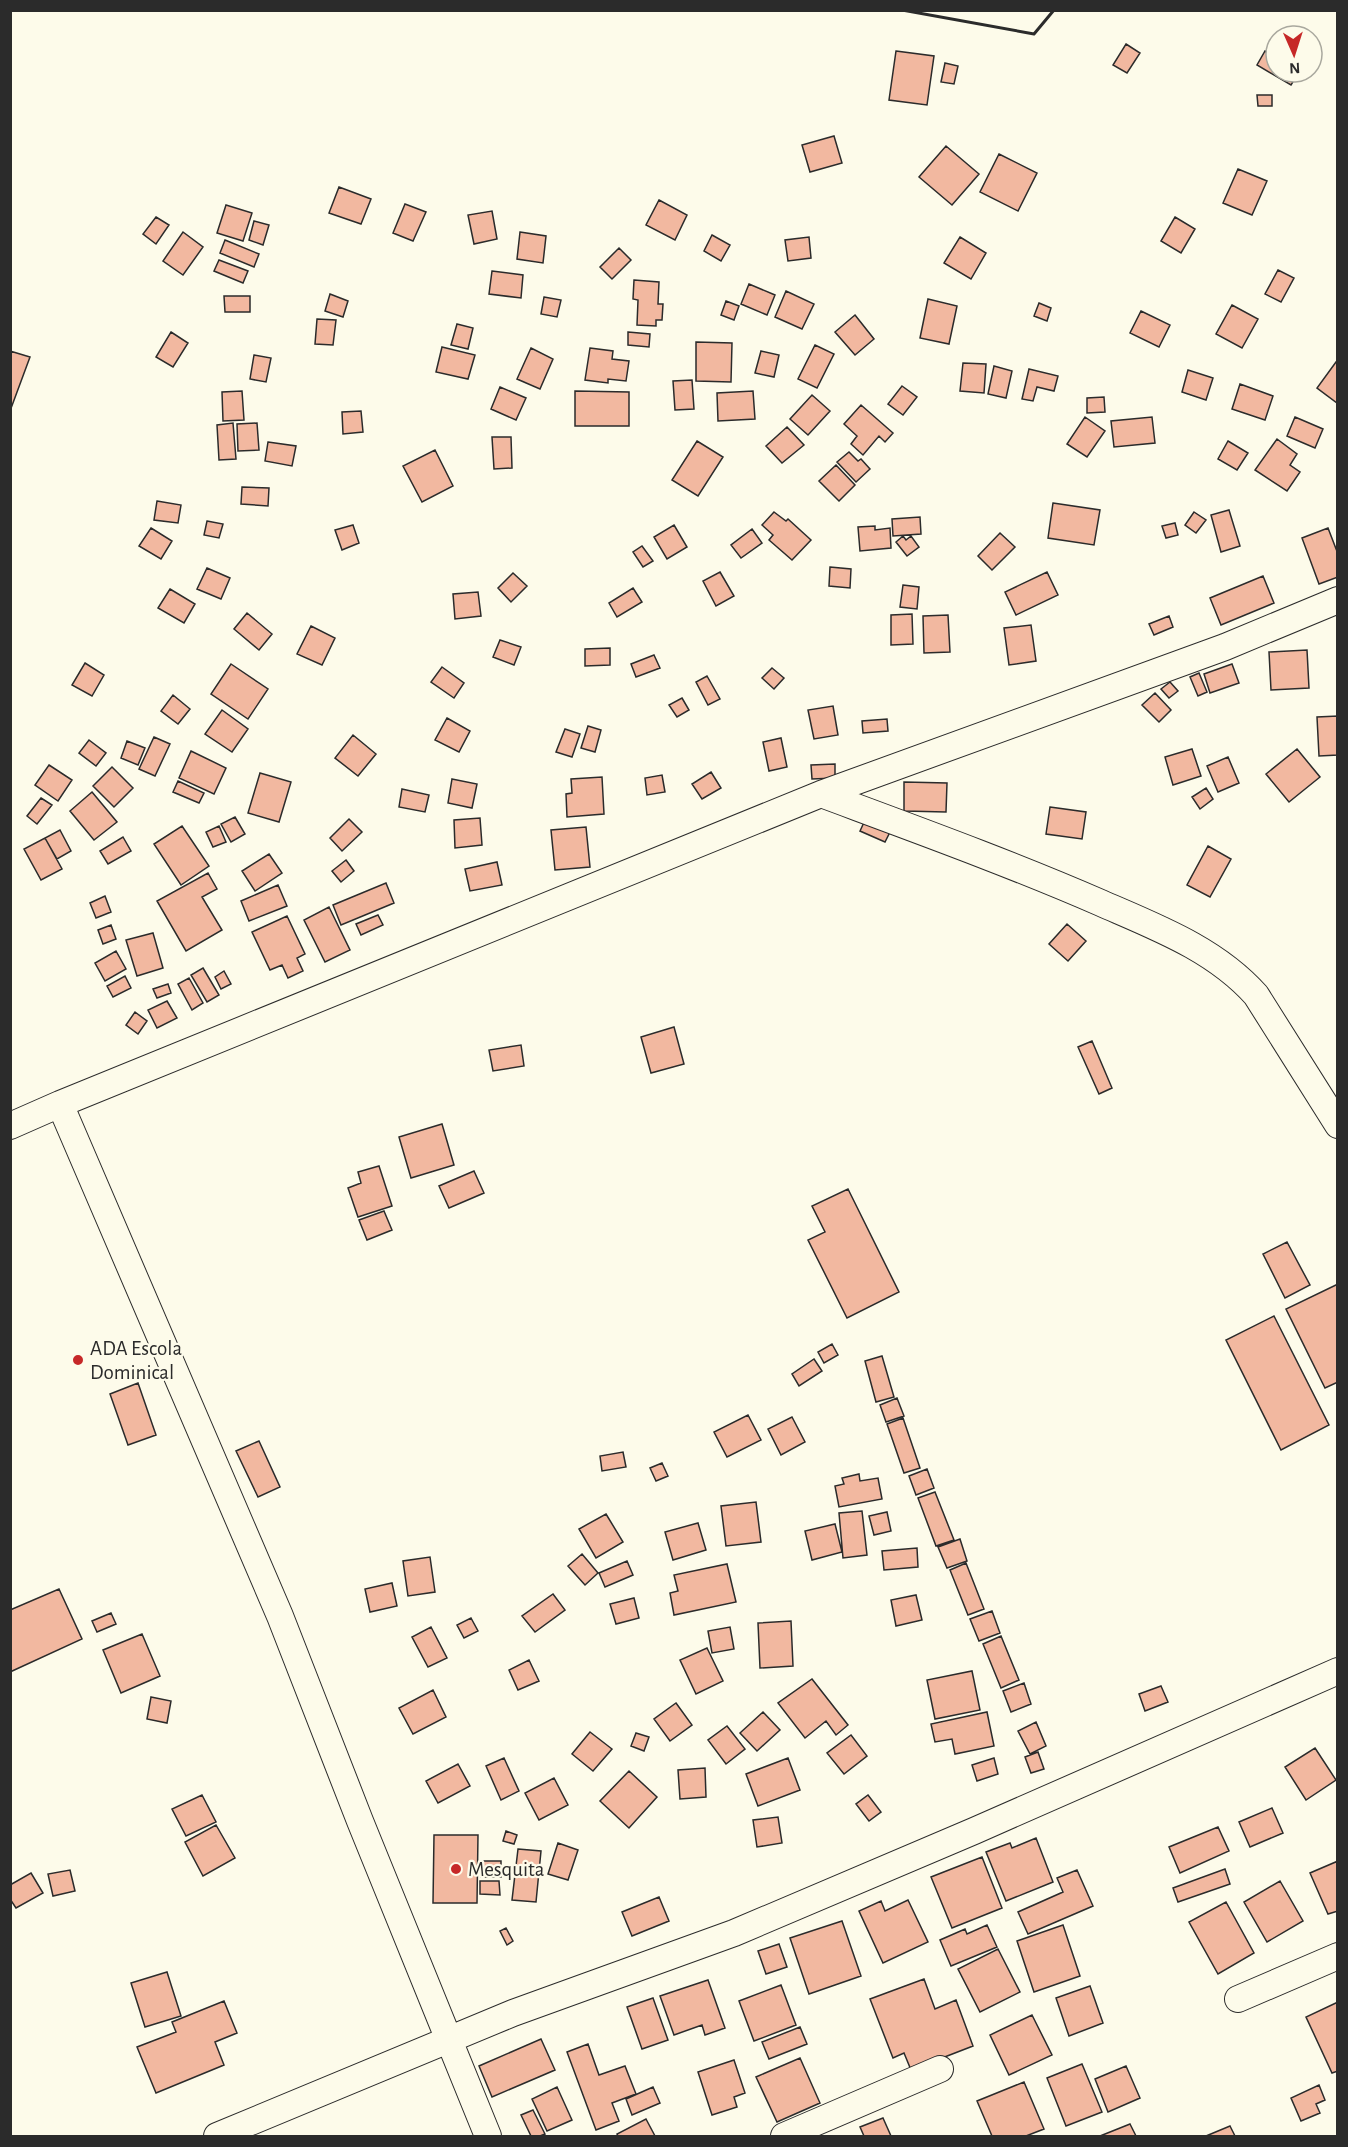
<svg xmlns="http://www.w3.org/2000/svg" width="1348" height="2147" font-family="'Alegreya Sans',sans-serif">
<style>
.building{fill:#f2b8a0;stroke:#2b2b2b;stroke-width:1.5}
.lines{fill:none;stroke-linecap:round;stroke-linejoin:round}
.street-casing{stroke:#2b2b2b;stroke-width:28}
.street{stroke:#fdfbea;stroke-width:26}
.wall{stroke:#2b2b2b;stroke-width:3}
.poi-dot{fill:#c62828;stroke:#fdfbea;stroke-width:2}
.labels{text-anchor:middle;dominant-baseline:central;stroke-width:4.5;stroke-linejoin:round;paint-order:stroke}
.poi-label{font-size:21px;fill:#2b2b2b;stroke:#fdfbea;text-anchor:start}
</style>
<rect width="100%" height="100%" fill="#fdfbea"/>
<path class="building" d="M1126,44L1140,53L1127,73L1113,65Z
M896,51L934,56L927,105L889,100Z
M1265,51L1276,57V72H1299L1291,85L1257,65Z
M945,63L958,66L954,84L941,82Z
M1257,95H1272V106H1258Z
M834,136L842,163L810,172L802,145Z
M946,146L979,174L952,205L919,177Z
M999,154L1037,173L1018,211L980,192Z
M1238,169L1267,181L1252,215L1223,203Z
M339,187L371,199L361,224L329,213Z
M659,200L687,215L675,240L646,225Z
M405,204L426,212L413,241L393,233Z
M226,205L252,213L243,241L217,233Z
M492,211L497,239L474,244L468,215Z
M156,217L169,225L156,244L143,234Z
M1175,217L1195,229L1181,253L1161,241Z
M254,221L269,225L263,245L249,240Z
M183,232L203,247L183,275L163,261Z
M520,232L546,236L543,263L517,259Z
M712,235L730,245L721,261L704,251Z
M809,237L811,258L788,261L785,240Z
M960,237L986,253L971,279L944,263Z
M225,240L259,254L254,267L220,253Z
M619,248L631,260L612,279L600,267Z
M219,260L248,271L243,283L214,271Z
M1278,270L1294,278L1281,302L1265,294Z
M492,271L523,275L521,298L489,294Z
M634,280L659,282L658,304H663L662,320H656V326L637,325L638,300L633,299Z
M749,284L775,295L767,315L741,304Z
M786,291L814,304L802,329L775,317Z
M330,294L348,301L343,317L325,311Z
M224,296H250V312H225Z
M544,297L561,300L557,317L541,314Z
M928,299L957,306L949,344L920,338Z
M726,301L739,306L734,320L721,315Z
M1039,303L1051,308L1047,321L1034,316Z
M1232,305L1258,319L1242,348L1216,334Z
M1141,311L1170,325L1159,347L1130,333Z
M855,315L874,339L855,355L835,332Z
M317,319L336,320L333,345L315,344Z
M457,324L473,328L468,349L451,345Z
M171,332L188,343L173,367L156,357Z
M628,332L650,334L649,347L628,345Z
M696,342L732,343L731,382L696,381Z
M815,345L834,354L817,388L798,379Z
M442,347L475,355L468,379L436,372Z
M531,348L553,359L540,389L517,379Z
M590,348L613,351L612,359L629,361L626,381L608,379V383L585,380Z
M10,351L30,357L10,411Z
M761,351L779,355L774,377L755,373Z
M254,355L271,358L266,382L250,379Z
M1336,362L1338,363L1337,403L1317,388Z
M963,363L986,364L984,393L960,391Z
M994,366L1012,371L1006,398L988,394Z
M1029,369L1058,376L1054,391L1037,387L1033,401L1022,399Z
M1188,370L1213,378L1206,400L1182,392Z
M692,380L694,409L675,410L673,381Z
M1240,384L1273,396L1265,420L1232,409Z
M902,386L917,397L903,415L888,404Z
M500,387L526,398L516,420L491,409Z
M242,391L244,420L223,421L222,392Z
M575,391L629,392V426H575Z
M753,391L755,419L718,421L717,393Z
M812,395L830,411L808,435L790,419Z
M1104,397L1105,412L1087,413V398Z
M861,405L893,433L885,442L879,436L863,455L851,444L857,436L844,424Z
M361,411L363,432L343,434L342,412Z
M1085,417L1105,431L1087,457L1067,444Z
M1152,417L1155,443L1114,447L1111,421Z
M1295,417L1323,429L1315,448L1287,436Z
M233,423L236,459L219,460L217,425Z
M257,423L259,450L238,451L237,424Z
M787,427L804,445L782,463L766,446Z
M492,437H511L512,468L494,469Z
M1277,439L1297,454L1290,465L1300,472L1287,491L1255,470Z
M697,441L723,457L698,496L672,480Z
M1228,441L1248,453L1237,470L1218,459Z
M268,442L296,446L292,466L265,461Z
M435,450L453,486L422,502L403,466Z
M849,452L858,461L861,459L870,469L856,482L837,462Z
M836,465L855,485L839,501L819,481Z
M242,487L269,488L268,506L241,504Z
M157,501L181,505L178,523L154,520Z
M1053,503L1100,510L1094,545L1048,538Z
M1229,510L1240,546L1221,552L1211,515Z
M774,512L786,521L788,519L811,540L792,560L769,540L773,535L762,525Z
M1194,512L1206,520L1196,533L1185,525Z
M920,517L921,534L893,536L892,519Z
M207,521L223,524L219,538L204,535Z
M1175,523L1178,535L1166,538L1162,526Z
M353,525L359,543L342,550L335,530Z
M674,525L687,547L667,559L654,537Z
M875,526V530L890,528L891,548L860,551L858,527Z
M151,528L172,541L161,559L139,546Z
M1328,528L1338,554V577L1319,584L1302,538Z
M752,529L762,543L741,558L731,545Z
M1000,533L1015,547L992,570L978,556Z
M903,536L906,540L911,536L919,547L907,556L896,542Z
M642,546L653,561L643,567L633,552Z
M830,567L851,569L850,588L829,586Z
M207,568L230,578L221,599L197,589Z
M720,572L734,596L716,606L703,581Z
M1047,572L1058,595L1016,615L1005,592Z
M513,573L527,586L511,602L498,588Z
M1263,576L1274,603L1221,625L1210,598Z
M903,585L919,587L917,609L900,607Z
M633,588L642,602L617,617L609,603Z
M170,589L195,604L184,623L158,608Z
M478,592L481,616L455,619L453,594Z
M247,613L272,634L259,650L234,629Z
M912,614L913,644L891,645V615Z
M948,615L950,652L924,653L923,616Z
M1169,616L1173,627L1154,635L1149,624Z
M1031,625L1036,661L1009,665L1004,628Z
M311,626L335,638L322,665L297,654Z
M500,640L521,647L514,665L493,657Z
M610,648V665L585,666V649Z
M1307,650L1309,688L1271,690L1269,652Z
M654,655L660,668L636,677L631,664Z
M85,663L104,675L92,696L72,685Z
M231,664L268,689L248,719L211,694Z
M1232,664L1239,683L1210,693L1204,674Z
M442,667L464,683L454,698L431,682Z
M772,668L784,678L774,689L762,678Z
M1199,673L1207,692L1198,696L1190,677Z
M707,676L720,699L708,705L696,682Z
M1170,682L1178,691L1169,698L1161,689Z
M1155,693L1171,710L1159,722L1142,705Z
M173,695L190,709L178,724L161,711Z
M682,698L689,710L677,717L669,705Z
M833,706L838,735L814,739L808,710Z
M222,710L248,729L232,752L205,734Z
M1338,716V755L1319,756L1317,717Z
M447,718L470,731L459,752L435,740Z
M887,719L888,731L863,733L862,721Z
M588,726L601,730L595,752L581,748Z
M565,729L580,734L572,757L556,752Z
M353,735L376,754L358,776L335,758Z
M154,737L170,744L155,776L139,769Z
M781,738L787,767L769,771L763,742Z
M89,740L106,753L96,766L79,753Z
M127,741L145,748L138,765L121,758Z
M1192,749L1201,776L1173,785L1165,757Z
M1297,749L1320,777L1289,802L1266,774Z
M191,751L226,768L214,794L179,778Z
M1228,757L1239,783L1218,792L1207,766Z
M835,764V778L812,779L811,765Z
M49,765L72,780L58,801L35,785Z
M112,767L133,788L114,807L93,786Z
M711,772L721,788L702,799L692,784Z
M260,773L291,782L279,822L248,813Z
M662,775L665,792L647,795L645,778Z
M602,777L604,814L567,817L566,794L572,793L571,779Z
M452,779L477,784L472,808L448,803Z
M178,781L204,793L199,803L173,792Z
M904,782L947,783L946,812L904,811Z
M1206,788L1213,799L1200,809L1192,797Z
M402,789L429,795L425,812L399,807Z
M92,792L117,822L94,840L70,811Z
M41,798L52,805L37,824L27,816Z
M1050,807L1086,812L1082,839L1046,834Z
M235,817L245,834L231,842L221,824Z
M480,818L482,845L455,848L454,820Z
M866,818L891,830L885,842L860,831Z
M349,819L362,832L342,851L330,838Z
M182,826L209,866L181,885L154,844Z
M219,826L226,842L213,847L206,832Z
M586,827L590,867L555,870L551,830Z
M60,830L71,851L57,859L45,838Z
M123,837L131,851L108,864L100,851Z
M45,838L62,869L41,880L24,849Z
M1208,846L1231,859L1210,897L1187,885Z
M269,854L282,873L255,891L242,871Z
M346,860L354,871L341,882L332,871Z
M497,862L502,885L470,891L465,869Z
M208,873L217,889L202,897L222,930L186,951L157,901Z
M386,883L394,903L341,925L333,905Z
M278,885L287,906L249,921L241,901Z
M105,896L111,912L96,918L90,903Z
M329,907L350,950L325,962L304,920Z
M378,915L383,925L361,935L356,924Z
M287,916L305,954L297,958L303,971L288,978L282,965L270,970L252,932Z
M1067,924L1086,941L1068,961L1049,944Z
M111,925L116,939L103,944L98,930Z
M153,933L163,968L137,976L126,940Z
M116,951L126,969L105,981L95,963Z
M203,968L219,995L207,1002L191,975Z
M224,971L231,984L221,989L215,977Z
M125,976L131,988L113,997L107,986Z
M189,978L203,1003L192,1010L178,984Z
M168,984L171,993L157,998L153,989Z
M167,1001L177,1018L157,1028L148,1010Z
M135,1012L147,1021L138,1034L126,1025Z
M674,1027L684,1064L651,1073L641,1037Z
M1092,1041L1112,1088L1099,1094L1078,1047Z
M521,1045L524,1066L493,1071L489,1050Z
M442,1124L454,1165L411,1178L399,1137Z
M379,1166L392,1206L358,1217L348,1188L361,1183L358,1172Z
M474,1171L484,1193L449,1208L439,1186Z
M848,1189L899,1292L847,1318L808,1240L825,1232L812,1206Z
M384,1211L392,1230L367,1240L359,1220Z
M1287,1242L1310,1285L1285,1298L1263,1254Z
M1338,1284V1382L1325,1388L1286,1309Z
M1274,1316L1329,1425L1281,1450L1226,1340Z
M832,1344L838,1355L824,1363L818,1352Z
M882,1356L894,1397L876,1402L865,1361Z
M814,1359L822,1371L799,1386L792,1374Z
M138,1383L156,1435L128,1445L110,1394Z
M897,1398L904,1416L886,1422L880,1405Z
M748,1415L761,1440L727,1457L714,1432Z
M792,1417L805,1442L781,1455L768,1429Z
M903,1418L920,1468L904,1473L887,1424Z
M259,1441L280,1487L258,1497L236,1451Z
M623,1452L626,1467L602,1471L600,1456Z
M662,1463L668,1476L656,1481L650,1468Z
M927,1469L934,1488L916,1495L909,1476Z
M859,1474L860,1481L878,1478L882,1499L839,1507L835,1486L844,1484L842,1478Z
M935,1492L954,1540L936,1546L918,1498Z
M756,1502L761,1542L726,1546L721,1506Z
M862,1511L867,1555L843,1558L839,1513Z
M887,1512L891,1531L874,1535L869,1516Z
M606,1514L623,1542L596,1558L579,1529Z
M698,1523L706,1550L673,1560L665,1532Z
M835,1524L842,1552L812,1560L805,1531Z
M960,1539L967,1561L947,1568L938,1547Z
M917,1548L918,1567L884,1570L882,1551Z
M582,1554L598,1573L585,1585L568,1566Z
M430,1557L435,1592L408,1596L403,1561Z
M627,1561L633,1575L605,1587L599,1573Z
M966,1563L984,1609L968,1615L950,1570Z
M727,1564L736,1602L674,1615L670,1593L678,1591L674,1575Z
M392,1583L397,1606L370,1612L365,1589Z
M59,1589L82,1639L10,1672V1610Z
M553,1594L565,1610L535,1632L522,1616Z
M916,1595L922,1620L896,1626L891,1600Z
M634,1598L639,1618L616,1624L610,1604Z
M992,1611L1000,1633L979,1641L970,1619Z
M111,1613L116,1624L97,1632L92,1621Z
M471,1618L478,1631L464,1638L457,1625Z
M791,1621L793,1666L760,1668L758,1623Z
M431,1627L447,1658L428,1667L412,1637Z
M730,1627L734,1649L712,1653L708,1631Z
M142,1634L160,1676L121,1693L103,1650Z
M1001,1636L1019,1680L1001,1688L983,1644Z
M707,1648L723,1681L696,1694L680,1660Z
M529,1660L539,1681L518,1690L509,1670Z
M972,1671L980,1710L935,1719L927,1680Z
M812,1679L848,1725L836,1735L826,1721L805,1738L778,1703Z
M1024,1683L1031,1704L1011,1712L1003,1691Z
M1161,1686L1168,1702L1145,1711L1139,1694Z
M433,1690L446,1717L413,1734L399,1708Z
M151,1697L171,1701L167,1723L147,1719Z
M676,1703L692,1725L670,1741L654,1719Z
M763,1712L780,1730L757,1751L740,1733Z
M987,1712L994,1746L955,1754L952,1739L935,1742L931,1724Z
M1036,1722L1046,1746L1030,1754L1018,1731Z
M727,1726L745,1749L726,1764L708,1740Z
M590,1732L612,1749L593,1771L572,1754Z
M636,1733L649,1737L644,1751L631,1746Z
M851,1735L867,1756L844,1774L827,1753Z
M1315,1748L1336,1780L1306,1800L1285,1767Z
M1038,1752L1044,1769L1031,1773L1025,1757Z
M504,1758L519,1791L501,1800L486,1766Z
M788,1758L800,1790L758,1806L746,1774Z
M994,1758L998,1774L977,1781L972,1765Z
M458,1764L470,1786L438,1803L426,1781Z
M705,1768L706,1797L680,1799L678,1770Z
M629,1771L657,1797L629,1828L600,1801Z
M554,1778L568,1805L539,1820L525,1793Z
M202,1795L216,1822L186,1836L172,1809Z
M868,1795L881,1812L869,1821L856,1804Z
M1272,1808L1283,1833L1250,1847L1239,1822Z
M778,1817L782,1843L757,1847L753,1820Z
M216,1825L235,1858L203,1876L185,1842Z
M1218,1827L1229,1851L1180,1873L1169,1847Z
M506,1831L517,1835L514,1844L503,1841Z
M434,1835H478L477,1903H433Z
M1036,1838L1053,1882L1006,1901L986,1852L1010,1843L1012,1848Z
M558,1843L578,1850L568,1880L548,1874Z
M518,1849L541,1851L536,1902L512,1900Z
M982,1857L1002,1908L952,1928L931,1877Z
M481,1861H501V1877H481Z
M1338,1861V1911L1328,1914L1310,1873Z
M1225,1869L1230,1884L1178,1902L1173,1888Z
M70,1870L75,1891L53,1896L48,1874Z
M1077,1870L1093,1906L1028,1934L1018,1912L1063,1892L1057,1878Z
M31,1873L43,1893L16,1908L10,1899V1885Z
M480,1881H499L500,1895L480,1894Z
M1280,1881L1303,1921L1267,1942L1244,1902Z
M659,1897L669,1921L632,1936L622,1912Z
M908,1900L928,1942L883,1963L859,1911L881,1901L885,1911Z
M1226,1902L1254,1953L1218,1974L1189,1922Z
M842,1921L861,1976L809,1994L790,1938Z
M987,1925L997,1947L951,1966L940,1940L965,1929L967,1934Z
M1063,1925L1080,1976L1034,1992L1017,1941Z
M506,1928L513,1941L507,1945L500,1931Z
M779,1944L787,1967L766,1974L758,1951Z
M998,1949L1020,1992L980,2012L958,1969Z
M167,1972L181,2016L145,2027L131,1983Z
M924,1979L935,2009L956,2000L973,2046L911,2070L904,2053L893,2058L870,1999Z
M708,1980L725,2028L705,2035L702,2025L674,2035L660,1996Z
M781,1985L796,2025L754,2041L739,2001Z
M1090,1986L1103,2023L1069,2036L1056,1998Z
M653,1998L668,2040L642,2049L627,2007Z
M224,2001L237,2033L215,2042L224,2065L156,2093L137,2047L176,2032L172,2022Z
M1338,2002V2071L1332,2073L1306,2017Z
M1032,2015L1052,2055L1009,2075L990,2035Z
M800,2027L807,2044L769,2059L762,2042Z
M541,2039L555,2070L492,2097L479,2066Z
M588,2044L599,2075L625,2066L636,2094L612,2103L619,2121L596,2130L567,2052Z
M800,2058L820,2103L777,2122L756,2077Z
M734,2060L745,2093L734,2097L737,2107L712,2115L698,2072Z
M1082,2064L1102,2112L1066,2126L1047,2078Z
M1126,2066L1140,2098L1108,2112L1095,2079Z
M1024,2082L1044,2129L1026,2136H992L977,2101Z
M1319,2085L1325,2100L1316,2104L1320,2113L1301,2121L1291,2098Z
M557,2087L572,2120L547,2131L532,2099Z
M653,2087L660,2103L632,2115L626,2099Z
M533,2110L545,2134L540,2136H531L521,2115Z
M883,2118L891,2136H864L860,2127Z
M646,2119L655,2136H618L617,2134Z
M1130,2124L1136,2136H1100Z
M1230,2126L1235,2136H1206Z"/>
<g class="lines">
<defs>
<path id="street" d="M821,794C915,829 1009,863 1101,903C1156,927 1215,949 1256,995L1338,1125
M60,1104L280,1616L360,1821L488,2136
M10,1126L60,1104L821,794L1225,647L1338,600
M1238,1999L1338,1956
M217,2136L513,2013L734,1933L974,1831L1338,1671
M784,2136L940,2069"/>
</defs>
<use href="#street" class="street-casing"/>
<use href="#street" class="street"/>
<path class="wall" d="M902,10L1034,34L1054,10"/>
</g>
<g class="poi-dot">
<circle cx="78" cy="1360" r="6"/>
<circle cx="456" cy="1869" r="6"/>
</g>
<g class="labels">
<g class="poi-label">
<text x="90" y="1348">ADA Escola<tspan x="90" dy="24">Dominical</tspan></text>
<text x="468" y="1869">Mesquita</text>
</g>
</g>
<rect width="1348" height="2147" fill="none" stroke="#2b2b2b" stroke-width="24"/>
<g transform="translate(1294 54) rotate(177)"><circle r="28" fill="#fdfbea" stroke="#a9a89e" stroke-width="1.5"/>
<path d="M0-4.5L10 22L0 15L-10 22Z" fill="#c62828"/>
<text y="-9" font-size="16" font-weight="bold" text-anchor="middle" fill="#2b2b2b">N</text>
</g>
</svg>
